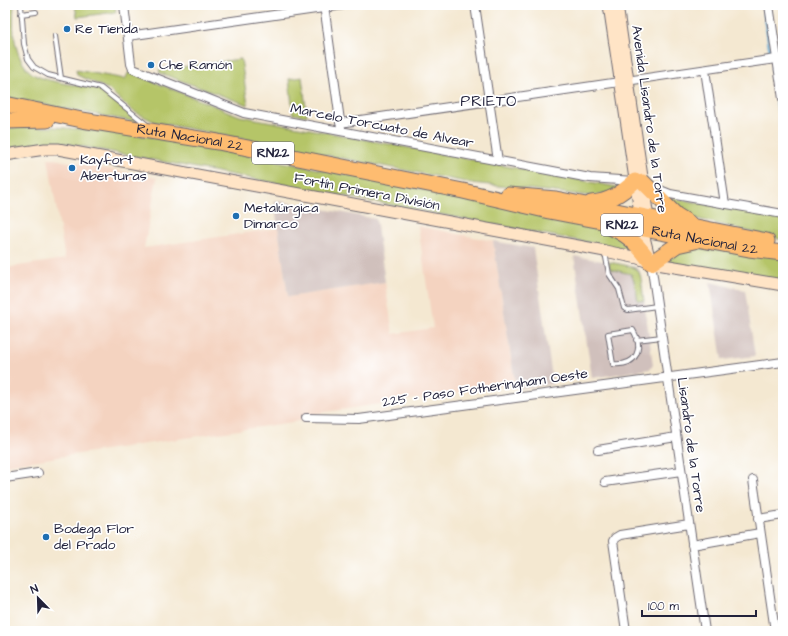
<svg xmlns="http://www.w3.org/2000/svg" width="788" height="636" font-family="'Architects Daughter',sans-serif">
<style>
.built{fill:#f4d3c0}
.industrial{fill:#d0c0bc}
.green{fill:#b5c568;stroke:#6c7452}
.lines{fill:none;stroke-linecap:round;stroke-linejoin:round}
.stream{stroke:#5ba8d4;stroke-width:2.5}
.lane-casing{stroke:#6c6770;stroke-width:6}
.street-casing{stroke:#6c6770;stroke-width:10}
.secondary-casing{stroke:#6c6770;stroke-width:13}
.highway-casing{stroke:#6c6770;stroke-width:17}
.lane{stroke:#fff;stroke-width:4}
.street{stroke:#fff;stroke-width:8}
.secondary{stroke:#ffe4c6;stroke-width:11}
.highway{stroke:#febc70;stroke-width:15}
.poi-dot{fill:#1f6fb2;stroke:#fff;stroke-width:1.5}
.labels{text-anchor:middle;dominant-baseline:central;stroke-width:3.5;stroke-linejoin:round;paint-order:stroke}
.shield{fill:#fff;stroke:#646476;stroke-width:1}
.shield-label{font-size:13px;font-weight:bold;fill:#22223b}
.poi-label{font-size:14px;fill:#22223b;stroke:#fff;text-anchor:start}
.street-label{font-size:14px;fill:#22223b;stroke:#fff}
.neighbourhood-label{font-size:15px;letter-spacing:1px;fill:#22223b;stroke:#fff}
</style>
<rect width="100%" height="100%" fill="#fff"/>
<filter id="ink" filterUnits="userSpaceOnUse"><feTurbulence type="fractalNoise" baseFrequency=".025" numOctaves="2"/><feDisplacementMap in="SourceGraphic" scale="8" xChannelSelector="R" yChannelSelector="G"/><feConvolveMatrix kernelMatrix="1 2 1 2 8 2 1 2 1" color-interpolation-filters="sRGB"/></filter>
<filter id="wash" filterUnits="userSpaceOnUse"><feTurbulence type="fractalNoise" baseFrequency=".012" numOctaves="4" result="noise"/><feDisplacementMap in="SourceGraphic" scale="16" xChannelSelector="R" yChannelSelector="G"/><feGaussianBlur stdDeviation="0.9" result="paint"/><feColorMatrix in="noise" values="0 0 0 0 0 0 0 0 0 0 0 0 0 0 0 0 0 1.4 0 .05"/><feComposite in="paint" operator="in"/></filter>
<g filter="url(#wash)">
<rect width="100%" height="100%" fill="#f4e8d1"/>
<path class="built" d="M48,158L157,178L144,248L278,228L288,297L385,282L393,334L433,328L418,226L493,241L515,384L306,415V420L5,465V268L65,259Z"/>
<path class="industrial" d="M274,200L376,219L385,282L288,297Z
M493,241L533,248L553,384L516,389Z
M574,256L636,267L640,271L653,365L650,369L592,378Z
M710,282L745,290L755,356L722,360Z"/>
<path class="green" d="M5,5H14C12,26 13,60 33,74C46,82 82,86 98,89L105,92L135,119L136,122L5,97Z
M75,5H115L116,12L77,17Z
M241,59L248,105L160,73L159,70Z
M76,70L125,79L129,72L240,116L617,187L615,191L592,196L471,183L155,122L133,111L108,89L77,75Z
M302,77L307,116L293,114L289,79Z
M54,127L113,132L152,137L484,201L612,232L639,252L54,141L5,149V128Z
M665,197L783,217V240L686,216Z
M703,247L783,257V282L666,262C678,252 687,248 703,247Z
M609,262C644,269 639,265 644,301H638L634,281L631,274L610,269Z"/>
<g class="lines">
<path class="stream" d="M763,5L770,52
M772,67L778,112
M779,118L780,121
M780,125L783,144"/>
</g>
</g>
<g filter="url(#ink)">
<g class="lines">
<defs>
<path id="lane" d="M21,5L24,44L28,59L34,67L48,75L101,88L146,124
M21,14L36,12
M55,36L61,78
M605,252L609,274L619,289L624,308L628,310L657,306
M633,330C644,349 637,366 613,364L608,334Z
M636,340L662,337"/>
<path id="street" d="M124,5L131,64L133,69L244,113L590,178L634,181
M324,5L341,128
M475,5L498,161
M769,5L783,99
M128,36L344,5
M705,70L725,204
M340,123L783,58
M655,188L670,194L783,214
M651,263L705,631
M306,418L359,419L783,362
M598,450L676,437
M5,478L38,473
M753,480L775,631
M605,482L681,471
M758,519L783,515
M692,545L760,533
M626,631L613,541L615,538L620,535L689,524"/>
<path id="secondary" d="M609,5L643,233L649,257
M617,5L649,225
M5,155L45,149H58L605,251L638,258L651,263L783,285"/>
<g id="highway">
<path id="s1" d="M5,104L82,120L218,142L463,191L549,211L749,249L783,253"/>
<path d="M5,121L47,120"/>
<path d="M643,182L676,215L689,223"/>
<path d="M508,195L556,199L767,241"/>
<path d="M591,203C609,202 622,193 635,181"/>
<path d="M612,228C630,236 640,247 651,263L677,245L695,241"/>
</g>
</defs>
<use href="#lane" class="lane-casing"/>
<use href="#street" class="street-casing"/>
<use href="#secondary" class="secondary-casing"/>
<use href="#highway" class="highway-casing"/>
<use href="#lane" class="lane"/>
<use href="#street" class="street"/>
<use href="#secondary" class="secondary"/>
<use href="#highway" class="highway"/>
</g>
</g>
<g class="poi-dot">
<circle cx="67" cy="29" r="4"/>
<circle cx="151" cy="65" r="4"/>
<circle cx="72" cy="168" r="4"/>
<circle cx="236" cy="216" r="4"/>
<circle cx="46" cy="537" r="4"/>
</g>
<g class="labels">
<g class="shield">
<rect x="252" y="142" width="42" height="22" rx="3"/>
<rect x="601" y="214" width="42" height="22" rx="3"/>
</g>
<g class="shield-label">
<text x="273" y="153">RN22</text>
<text x="622" y="225">RN22</text>
</g>
<g class="poi-label">
<text x="75" y="29">Re Tienda</text>
<text x="159" y="65">Che Ramón</text>
<text x="80" y="160">Kayfort<tspan x="80" dy="16">Aberturas</tspan></text>
<text x="244" y="208">Metalúrgica<tspan x="244" dy="16">Dimarco</tspan></text>
<text x="54" y="529">Bodega Flor<tspan x="54" dy="16">del Prado</tspan></text>
</g>
<g class="street-label">
<text transform="translate(649 119) rotate(82)">Avenida Lisandro de la Torre</text>
<text transform="translate(382 126) rotate(11)">Marcelo Torcuato de Alvear</text>
<text stroke="none"><textPath href="#s1" startOffset="188">Ruta Nacional 22</textPath></text>
<text transform="translate(367 192) rotate(11)">Fortín Primera División</text>
<text stroke="none"><textPath href="#s1" startOffset="713">Ruta Nacional 22</textPath></text>
<text transform="translate(485 388) rotate(-8)">225 - Paso Fotheringham Oeste</text>
<text transform="translate(691 445) rotate(82)">Lisandro de la Torre</text>
</g>
<g class="neighbourhood-label">
<text x="489" y="101">PRIETO</text>
</g>
</g>
<rect width="788" height="636" fill="none" stroke="#fff" stroke-width="20"/>
<g transform="translate(38 598) rotate(337)" stroke="#ffffff" stroke-width="3" paint-order="stroke">
<path d="M0-3L7 15L0 10L-7 15Z" fill="#22223b"/>
<text y="-6" font-size="11" font-weight="bold" text-anchor="middle" fill="#22223b">N</text>
</g>
<path d="M642 610v6h114v-6" fill="none" stroke="#22223b" stroke-width="2"/>
<text x="648" y="610" font-size="12" fill="#22223b" stroke="#ffffff" stroke-width="3" paint-order="stroke">100 m</text>
</svg>
